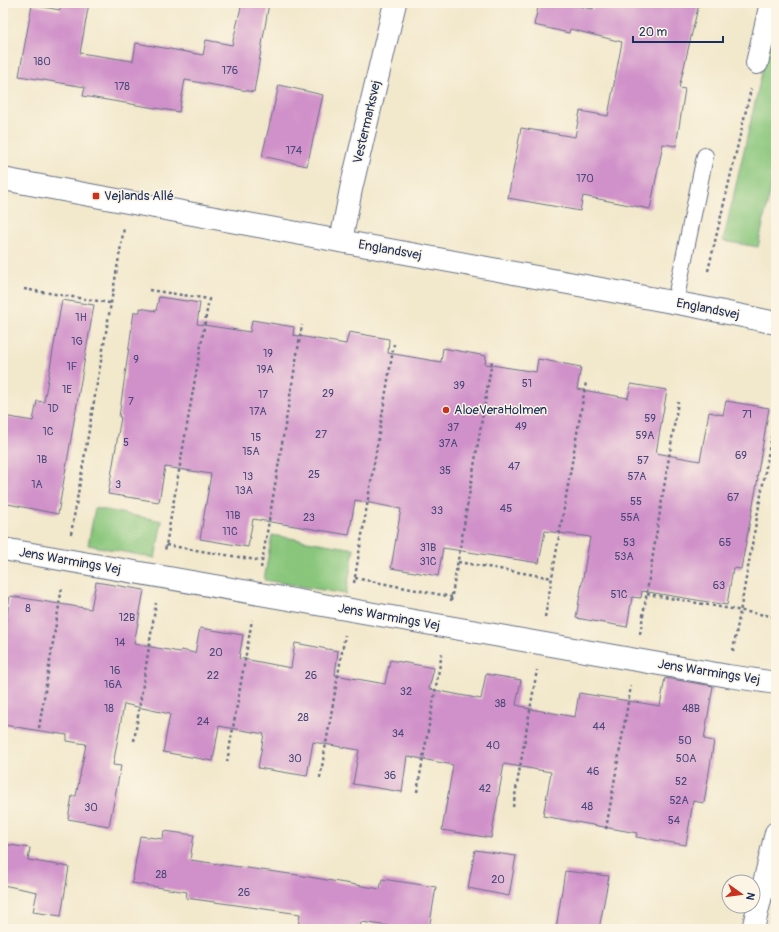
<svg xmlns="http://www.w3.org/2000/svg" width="779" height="932" font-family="Pangolin,sans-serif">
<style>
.green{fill:#89c67c;stroke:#527a6d}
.building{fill:#d090c9}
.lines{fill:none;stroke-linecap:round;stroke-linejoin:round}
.service-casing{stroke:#667084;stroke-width:18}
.minor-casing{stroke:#667084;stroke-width:24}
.tertiary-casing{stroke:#667084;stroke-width:24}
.path{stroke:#667084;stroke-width:2.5;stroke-dasharray:3 3;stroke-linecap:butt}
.service{stroke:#fff;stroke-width:16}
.minor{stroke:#fff;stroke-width:22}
.tertiary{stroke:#fff;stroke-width:22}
.poi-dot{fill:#c8321e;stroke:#fcf5e5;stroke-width:1.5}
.labels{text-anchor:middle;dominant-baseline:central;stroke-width:3;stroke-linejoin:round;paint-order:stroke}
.number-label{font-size:11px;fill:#484779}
.street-label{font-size:13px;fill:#1b2f5e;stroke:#fcf5e5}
.poi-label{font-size:13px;fill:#1b2f5e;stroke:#fcf5e5;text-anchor:start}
</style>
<rect width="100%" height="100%" fill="#fcf5e5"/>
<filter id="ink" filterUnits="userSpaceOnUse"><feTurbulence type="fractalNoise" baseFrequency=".025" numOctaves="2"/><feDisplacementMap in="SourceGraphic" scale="8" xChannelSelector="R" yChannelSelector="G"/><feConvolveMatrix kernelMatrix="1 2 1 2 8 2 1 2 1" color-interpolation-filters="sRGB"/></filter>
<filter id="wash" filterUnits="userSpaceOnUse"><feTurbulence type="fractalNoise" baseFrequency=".012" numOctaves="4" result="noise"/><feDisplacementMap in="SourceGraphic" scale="16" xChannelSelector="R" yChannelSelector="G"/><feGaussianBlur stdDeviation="0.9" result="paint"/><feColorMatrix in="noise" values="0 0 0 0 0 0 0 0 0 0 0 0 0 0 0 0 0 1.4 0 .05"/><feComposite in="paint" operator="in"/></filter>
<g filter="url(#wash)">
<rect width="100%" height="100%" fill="#f2e8cc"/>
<path class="green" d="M776,12V164L758,247L723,241Z
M95,508L162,521L155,558L88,545Z
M272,535L354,549L346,594L264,580Z"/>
<g id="blocks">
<path class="building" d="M60,3H89L80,53L133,61L136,43L203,55L206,40L232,45L242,3H269L254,92L185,80L179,112L83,96L85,87L19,76L32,5L60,10Z
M539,3H562L593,9L594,3H699L679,88L685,89L676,146L663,144L650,209L583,196L580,211L508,198L521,128L575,137L580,111L608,116L622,42L570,29L569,33L534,25Z
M279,85L323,95L307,166L262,156Z
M159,297L200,303L197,324L250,332L252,320L294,327L293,335L346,344L349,332L389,339L388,353L441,362L443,348L486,356L485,364L536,372L538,359L581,367L577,389L628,398L631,384L667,390L656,453L700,461L709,412L723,415L726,401L769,408L757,478H758L741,569L733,568L727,605L642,591L641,598L632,597L627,627L576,618L590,537L545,531L539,563L443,548L438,576L391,568L401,509L355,500L349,535L253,519L248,547L200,539L211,474L165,467L159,502L108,494L121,417H119L134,312H140V308L156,311Z
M62,300L94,305L58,514L3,503V416L33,421L37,401L44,402Z
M96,582L144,590L134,644L180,652L181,650L195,653L200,628L243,635L239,658L291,668L295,643L338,651L335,675L385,684L390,660L434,668L429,689L481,699L486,674L521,680L516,705L525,707V708L575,717L579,693L660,706L665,678L713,686L704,739L714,741L704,803L693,801L686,845L636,837L637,833L543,816L551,772L504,764L491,838L442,830L453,765L407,756L402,792L353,784L359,750L313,742L307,776L258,768L264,734L219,726L213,761L163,752L170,714L124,704L113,765L121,766L109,826L68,819L72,796H76L86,744L67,741V735L3,725V620L6,621L10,596L91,609Z
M164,831L194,835L190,860L297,875L380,889L382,879L436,887L429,929H411L361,922L360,929H313L298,927L300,914L186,898L187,892L132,883L140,836L163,839Z
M3,844L30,848L28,860L69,867L61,916L33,912L37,892L3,885Z
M475,850L516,856L509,896L468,888Z
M565,871L609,876L599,929H556Z"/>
</g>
</g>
<g filter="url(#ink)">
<use href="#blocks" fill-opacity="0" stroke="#667084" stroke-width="1"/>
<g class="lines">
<defs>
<path id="service" d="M675,302L705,156"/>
<path id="minor" d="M757,63L771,3
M341,241L351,189L395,3
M3,549L728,676L776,683
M753,929L776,833"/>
<path id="tertiary" d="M3,179L699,307L776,323"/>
</defs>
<use href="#service" class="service-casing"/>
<use href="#minor" class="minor-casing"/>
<use href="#tertiary" class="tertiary-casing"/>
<path class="path" d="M708,271L751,89
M24,289L110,303
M149,290L209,299L165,551
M71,534L124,228
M166,545L262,561
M458,562L552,578
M261,568L302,325
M355,578L452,597
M354,583L394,344
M647,594L776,617
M451,601L492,361
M545,617L586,382
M640,634L678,402
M733,651L776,411
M39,728L62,587
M134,741L156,603
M227,762L252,620
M320,778L345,635
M417,792L442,653
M513,807L537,670
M606,829L631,686"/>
<use href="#service" class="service"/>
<use href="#minor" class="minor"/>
<use href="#tertiary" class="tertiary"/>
</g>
</g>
<g class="poi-dot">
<rect x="92" y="192" width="8" height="8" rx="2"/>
<circle cx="446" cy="410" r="4"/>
</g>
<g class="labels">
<g class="number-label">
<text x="42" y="61">180</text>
<text x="230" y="70">176</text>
<text x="122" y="86">178</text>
<text x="294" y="150">174</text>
<text x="585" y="178">170</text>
<text x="81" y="317">1H</text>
<text x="77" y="341">1G</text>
<text x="268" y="353">19</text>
<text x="136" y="359">9</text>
<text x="72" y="366">1F</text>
<text x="265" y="369">19A</text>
<text x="527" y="383">51</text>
<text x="459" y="385">39</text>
<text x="67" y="389">1E</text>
<text x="328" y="393">29</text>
<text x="263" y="394">17</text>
<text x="131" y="401">7</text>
<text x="53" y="408">1D</text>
<text x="258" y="411">17A</text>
<text x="747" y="414">71</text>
<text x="650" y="418">59</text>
<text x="521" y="426">49</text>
<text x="453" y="427">37</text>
<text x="48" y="431">1C</text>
<text x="321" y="434">27</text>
<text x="645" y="435">59A</text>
<text x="256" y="437">15</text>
<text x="126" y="442">5</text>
<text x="448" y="443">37A</text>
<text x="251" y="451">15A</text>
<text x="741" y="455">69</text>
<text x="42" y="459">1B</text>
<text x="643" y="460">57</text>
<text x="514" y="466">47</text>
<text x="445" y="470">35</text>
<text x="314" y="474">25</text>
<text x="248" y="476">13</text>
<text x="637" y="476">57A</text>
<text x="37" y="484">1A</text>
<text x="118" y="484">3</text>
<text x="244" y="490">13A</text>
<text x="733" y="497">67</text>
<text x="636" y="501">55</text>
<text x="506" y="508">45</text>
<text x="437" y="510">33</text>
<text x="233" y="515">11B</text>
<text x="309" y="517">23</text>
<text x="630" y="517">55A</text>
<text x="230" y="531">11C</text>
<text x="629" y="542">53</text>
<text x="725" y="542">65</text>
<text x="428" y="547">31B</text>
<text x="624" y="556">53A</text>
<text x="428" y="561">31C</text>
<text x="719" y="585">63</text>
<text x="619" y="594">51C</text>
<text x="28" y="608">8</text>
<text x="127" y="617">12B</text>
<text x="120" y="642">14</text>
<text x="216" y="652">20</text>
<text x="115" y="670">16</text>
<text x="213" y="675">22</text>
<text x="311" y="675">26</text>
<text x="113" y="684">16A</text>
<text x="406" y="691">32</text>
<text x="500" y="703">38</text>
<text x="109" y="708">18</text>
<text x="691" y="708">48B</text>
<text x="303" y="717">28</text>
<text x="203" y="721">24</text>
<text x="599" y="726">44</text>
<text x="398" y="733">34</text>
<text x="685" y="740">50</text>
<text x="493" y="745">40</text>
<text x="295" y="758">30</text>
<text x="686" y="758">50A</text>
<text x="593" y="771">46</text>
<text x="390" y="775">36</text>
<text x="681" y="781">52</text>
<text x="485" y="788">42</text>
<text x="679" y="800">52A</text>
<text x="587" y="806">48</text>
<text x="91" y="807">30</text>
<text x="674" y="820">54</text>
<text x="161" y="874">28</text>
<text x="498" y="879">20</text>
<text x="244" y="892">26</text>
</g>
<g class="street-label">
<text transform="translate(367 122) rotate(-77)">Vestermarksvej</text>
<text transform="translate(390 250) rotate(10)">Englandsvej</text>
<text transform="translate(708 309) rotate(11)">Englandsvej</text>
<text transform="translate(70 561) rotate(10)">Jens Warmings Vej</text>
<text transform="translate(389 617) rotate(10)">Jens Warmings Vej</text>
<text transform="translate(709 672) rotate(9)">Jens Warmings Vej</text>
</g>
<g class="poi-label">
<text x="104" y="196">Vejlands Allé</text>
<text x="454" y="410">AloeVeraHolmen</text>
</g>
</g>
<rect width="779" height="932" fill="none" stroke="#fcf5e5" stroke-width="16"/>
<g transform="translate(741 894) rotate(104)"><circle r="19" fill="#fcf5e5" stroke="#a2a6af"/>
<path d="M0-3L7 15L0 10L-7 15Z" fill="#c8321e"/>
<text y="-6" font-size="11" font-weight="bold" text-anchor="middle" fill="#1b2f5e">N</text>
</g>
<path d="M633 36v6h90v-6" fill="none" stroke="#1b2f5e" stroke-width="2"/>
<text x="639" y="36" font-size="12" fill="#1b2f5e" stroke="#fcf5e5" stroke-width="3" paint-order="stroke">20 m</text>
</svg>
